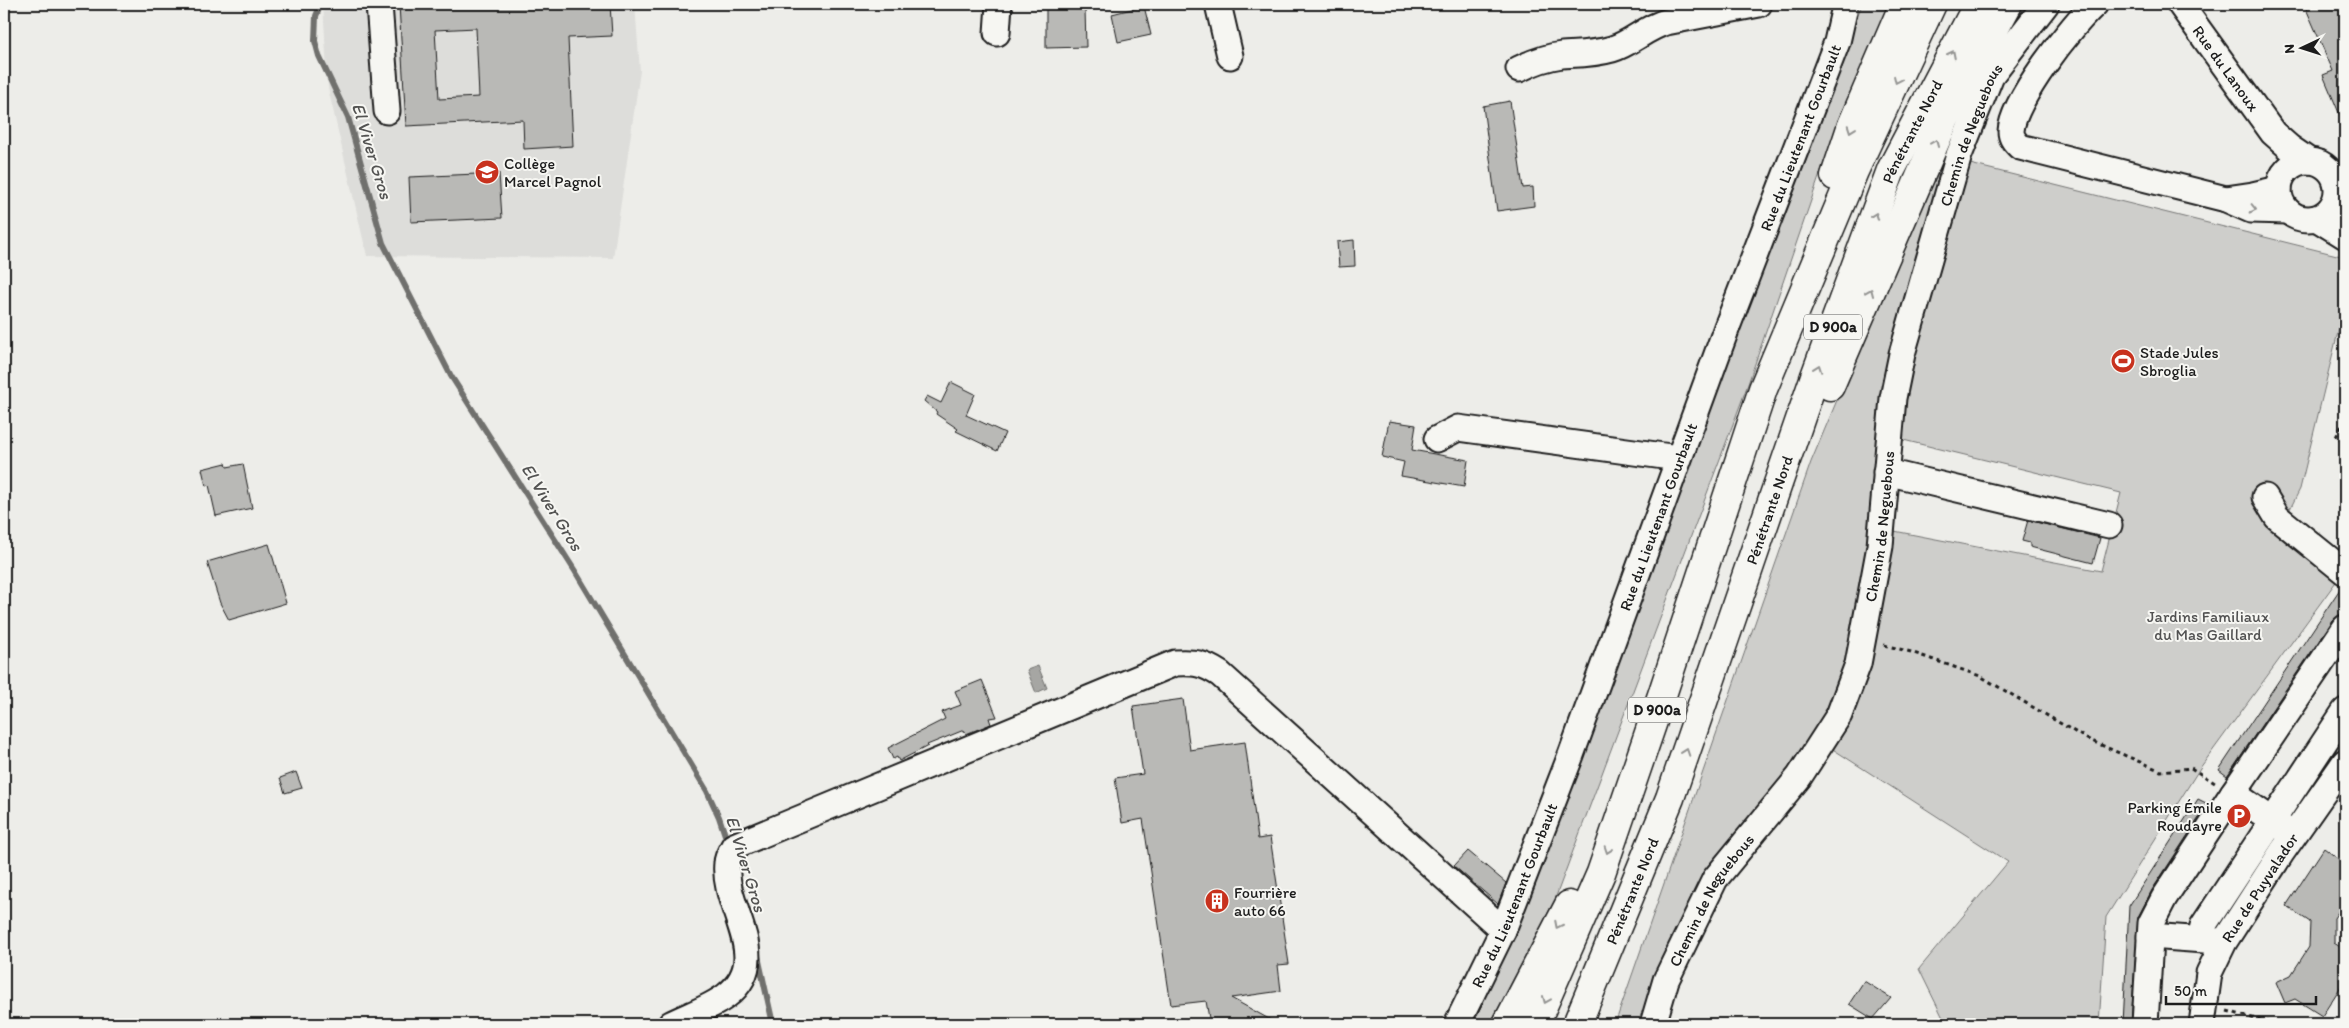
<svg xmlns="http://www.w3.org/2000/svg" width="2349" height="1028" font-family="Itim,sans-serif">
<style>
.built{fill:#ddddda}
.green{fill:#cececb;stroke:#757574}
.water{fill:#a6a6a3;stroke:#6f6f6d}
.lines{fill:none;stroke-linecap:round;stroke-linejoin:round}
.stream{stroke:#6f6f6d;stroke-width:6}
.building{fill:#b9b9b6;stroke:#1c1c1c;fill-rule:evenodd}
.minor-casing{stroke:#1c1c1c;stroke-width:29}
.highway-casing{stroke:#1c1c1c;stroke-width:31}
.path{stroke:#1c1c1c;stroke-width:3;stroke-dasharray:4 4;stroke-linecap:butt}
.minor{stroke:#f6f6f2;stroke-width:25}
.highway{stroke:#f6f6f2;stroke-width:28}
.oneway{stroke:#949492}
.labels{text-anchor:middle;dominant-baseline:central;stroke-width:4;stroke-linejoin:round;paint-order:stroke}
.shield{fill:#f6f6f2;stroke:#5d5d5c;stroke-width:1}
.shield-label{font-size:15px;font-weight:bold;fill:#1c1c1c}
.street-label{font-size:16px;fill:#1c1c1c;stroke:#f6f6f2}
.poi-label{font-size:16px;fill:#1c1c1c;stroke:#f6f6f2;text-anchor:start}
.park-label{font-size:16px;fill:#515151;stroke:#f6f6f2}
.water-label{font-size:18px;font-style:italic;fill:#535352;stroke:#f6f6f2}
</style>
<rect width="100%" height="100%" fill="#edede9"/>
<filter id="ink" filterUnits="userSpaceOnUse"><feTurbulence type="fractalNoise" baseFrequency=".02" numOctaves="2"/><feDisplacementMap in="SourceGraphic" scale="10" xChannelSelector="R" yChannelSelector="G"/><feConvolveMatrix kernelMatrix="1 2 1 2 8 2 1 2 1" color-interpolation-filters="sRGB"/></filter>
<g filter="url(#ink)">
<path class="built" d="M323,4H635L640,71L613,258L367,256L328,88Z"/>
<path class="green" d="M1862,4H1889L1839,119L1748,384L1555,899L1490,1024H1470L1689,462Z
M2022,4H2035L1951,153L1849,662L1830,711L1643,1024H1615L1811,462L1940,155L1983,69Z
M1962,162L2345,257V303L2300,489L2288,513L2274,530L2338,579L2200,768L2106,917L2099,1024H1946L1919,969L2008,862L1828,746L1889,530L2101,571L2121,493L1895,438Z"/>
<path class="water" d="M1038,666L1047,688L1036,693L1027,670Z"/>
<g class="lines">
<path class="stream" d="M321,4L316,16L315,41L319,56L348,117L383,243L451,376L575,571L707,791L719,817L728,844
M757,952L773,1024"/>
</g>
<path class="building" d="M399,4H610L612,36L568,38L573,146L524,149L523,120L406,126ZM476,28L479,97L439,99L435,30Z
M1048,4H1077V9H1085L1086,47L1046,48V9H1048Z
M2304,4H2345V127L2323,75L2333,71Z
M1144,6L1151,35L1118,42L1112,14Z
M1510,101L1523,188L1533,187L1534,206L1497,211L1483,106Z
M499,173L502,218L411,222L409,177Z
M1354,240L1355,266L1339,267L1337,242Z
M951,382L975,394L966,415L1005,433L997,451L956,431L958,429L936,414L937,412L924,401L927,396L941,403Z
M1389,421L1416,425L1412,450L1468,460L1464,487L1401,476L1404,462L1382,457Z
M226,463L227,467L243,464L252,508L216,516L209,485L206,486L202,469Z
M2028,520L2100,538L2093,563L2030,547V543L2022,541Z
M269,544L286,603L229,620L220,603L207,562Z
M2342,586H2345V610L2333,620L2227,776L2219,770Z
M982,680L997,717L989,718L991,724L966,734L964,730L927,745L928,746L899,761L897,757L893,759L888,748L945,719L942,712L961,705L955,691Z
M1183,699L1190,750L1245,742L1258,839L1270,837L1289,964L1278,965L1281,991L1231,998L1278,1024H1210L1206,1001L1171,1005L1143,819L1122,823L1115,778L1143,774L1133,706Z
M296,772L302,788L285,793L280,778Z
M2198,799L2208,804L2152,890L2138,917L2131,1024H2123L2129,906Z
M2324,848L2345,864V902L2334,918V943L2345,950V980L2322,1016L2295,999L2285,1003L2276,982L2291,975L2309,947L2310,922L2286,906Z
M1468,851L1506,883L1498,904L1454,866Z
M1864,981L1891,998L1873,1019L1849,1004Z"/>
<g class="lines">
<defs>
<g id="minor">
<path d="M379,4L387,111"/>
<path d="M1218,4L1230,56"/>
<path d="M2095,4C2072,24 2012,102 2011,131C2011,138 2015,142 2020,147L2226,199"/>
<path id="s1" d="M2180,4L2273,133L2290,148L2309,161"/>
<path d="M997,33L999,4"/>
<path d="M1519,69C1533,62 1547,57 1562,55C1579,54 1595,54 1612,49C1632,43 1645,28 1666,22L1759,4"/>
<circle cx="2308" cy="190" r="29"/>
<path d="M2279,189L2253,195L2226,199L2251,210L2287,211"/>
<path d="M2316,218L2345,236"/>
<path d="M1437,439L1458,428L1678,458"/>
<path d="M1886,472L2109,525"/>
<path d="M2265,497L2277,517L2345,572"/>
<path d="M2233,793L2286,830"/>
<path d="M2150,936L2218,941"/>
<path d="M2200,939L2203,926L2345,711"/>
<path d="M671,1024C689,1015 710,1008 726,996C775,959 722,909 727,863C727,857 731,851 734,846L1175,663C1195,662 1203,663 1220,674L1503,930"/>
<path id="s2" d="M1457,1024L1503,930L1571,755L1727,327L1837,42L1844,11V4"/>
<path id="s3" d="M1653,1024L1666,980L1715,879L1799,777L1839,715L1858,664L1880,546L1893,398L1902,354L1959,155L1991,75L2046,4"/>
<path d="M2145,1024L2151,923L2164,898L2233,793L2345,628"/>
<path id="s4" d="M2202,1024L2209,973L2224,942L2282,852L2345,762"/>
</g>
<g id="highway">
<path d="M1835,176L1852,125L1904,4"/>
<path d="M1830,386L1945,119L2008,4"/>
<path d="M1507,1024L1569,905"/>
<path d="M1535,1024L1601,873L1662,695L1763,389L1854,171L1932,4"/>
<path id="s5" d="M1577,1024L1670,798L1815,376L1891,170L1978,4"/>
</g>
</defs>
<use href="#minor" class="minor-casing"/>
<use href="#highway" class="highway-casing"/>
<path class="path" d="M2345,419L2336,437L2345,443
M1884,645L1911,652L1980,676L2087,739L2161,771L2191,768L2215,783
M2227,1011L2274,1024"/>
<use href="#minor" class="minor"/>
<use href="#highway" class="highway"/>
</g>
<defs><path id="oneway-chevron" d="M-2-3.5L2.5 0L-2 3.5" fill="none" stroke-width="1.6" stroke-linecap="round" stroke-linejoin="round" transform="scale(1.25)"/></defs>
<g class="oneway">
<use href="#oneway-chevron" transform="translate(1952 54) rotate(-63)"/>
<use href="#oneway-chevron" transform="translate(1897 80) rotate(115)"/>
<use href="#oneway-chevron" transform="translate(1851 129) rotate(110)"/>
<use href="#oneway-chevron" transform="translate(1935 143) rotate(-67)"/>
<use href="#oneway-chevron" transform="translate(2253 209) rotate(13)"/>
<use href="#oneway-chevron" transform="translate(1875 216) rotate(-70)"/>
<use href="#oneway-chevron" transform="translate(1870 292) rotate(-67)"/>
<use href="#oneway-chevron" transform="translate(1818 368) rotate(-70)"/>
<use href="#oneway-chevron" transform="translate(1686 752) rotate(-71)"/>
<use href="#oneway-chevron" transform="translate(1608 850) rotate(109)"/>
<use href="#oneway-chevron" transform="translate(1558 925) rotate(117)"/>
<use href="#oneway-chevron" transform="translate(1546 1000) rotate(113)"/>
</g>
</g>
<defs>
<symbol id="school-disc" viewBox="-11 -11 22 22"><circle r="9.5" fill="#c8321e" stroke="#f6f6f2"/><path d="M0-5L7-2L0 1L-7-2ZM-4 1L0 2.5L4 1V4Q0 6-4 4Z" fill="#fff"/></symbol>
<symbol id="stadium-disc" viewBox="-11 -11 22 22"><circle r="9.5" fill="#c8321e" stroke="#f6f6f2"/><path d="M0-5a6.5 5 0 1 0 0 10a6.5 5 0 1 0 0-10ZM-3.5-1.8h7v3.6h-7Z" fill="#fff"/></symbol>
<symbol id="parking-disc" viewBox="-11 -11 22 22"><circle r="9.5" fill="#c8321e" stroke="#f6f6f2"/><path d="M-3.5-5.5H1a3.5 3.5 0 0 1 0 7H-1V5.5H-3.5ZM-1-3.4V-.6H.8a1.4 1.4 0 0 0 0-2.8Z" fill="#fff"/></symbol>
<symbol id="building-disc" viewBox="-11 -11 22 22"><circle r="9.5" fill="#c8321e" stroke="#f6f6f2"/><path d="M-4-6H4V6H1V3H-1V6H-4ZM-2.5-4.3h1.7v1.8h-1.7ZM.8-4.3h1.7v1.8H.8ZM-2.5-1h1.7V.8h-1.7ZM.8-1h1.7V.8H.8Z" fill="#fff"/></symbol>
</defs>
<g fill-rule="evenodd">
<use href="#school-disc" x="473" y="158" width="28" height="28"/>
<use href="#stadium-disc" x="2109" y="347" width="28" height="28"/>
<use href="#parking-disc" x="2225" y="802" width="28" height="28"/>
<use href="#building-disc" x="1203" y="887" width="28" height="28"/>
</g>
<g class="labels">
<g class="shield">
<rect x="1804" y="314.5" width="58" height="25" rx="4"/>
<rect x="1628" y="697.5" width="58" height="25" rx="4"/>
</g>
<g class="shield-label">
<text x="1833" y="327">D 900a</text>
<text x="1657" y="710">D 900a</text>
</g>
<g class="street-label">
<text stroke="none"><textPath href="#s1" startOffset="79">Rue du Lanoux</textPath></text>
<text stroke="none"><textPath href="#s5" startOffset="954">Pénétrante Nord</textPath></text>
<text stroke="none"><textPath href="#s3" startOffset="962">Chemin de Neguebous</textPath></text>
<text stroke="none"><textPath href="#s2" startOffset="951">Rue du Lieutenant Gourbault</textPath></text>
<text stroke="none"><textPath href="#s5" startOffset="549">Pénétrante Nord</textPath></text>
<text stroke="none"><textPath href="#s2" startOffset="546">Rue du Lieutenant Gourbault</textPath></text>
<text stroke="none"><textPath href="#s3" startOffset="558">Chemin de Neguebous</textPath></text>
<text stroke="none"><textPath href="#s4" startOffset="151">Rue de Puyvalador</textPath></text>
<text stroke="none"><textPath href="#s5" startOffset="144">Pénétrante Nord</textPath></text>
<text stroke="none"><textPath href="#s2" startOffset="141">Rue du Lieutenant Gourbault</textPath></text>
<text stroke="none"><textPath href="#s3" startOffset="138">Chemin de Neguebous</textPath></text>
</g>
<g class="poi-label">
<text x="504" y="163">Collège<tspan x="504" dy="18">Marcel Pagnol</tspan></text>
<text x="2140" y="352">Stade Jules<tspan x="2140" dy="18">Sbroglia</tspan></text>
<text x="2222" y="807" text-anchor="end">Parking Émile<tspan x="2222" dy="18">Roudayre</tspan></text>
<text x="1234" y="892">Fourrière<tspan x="1234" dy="18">auto 66</tspan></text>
</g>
<g class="park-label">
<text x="2208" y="616">Jardins Familiaux<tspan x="2208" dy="18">du Mas Gaillard</tspan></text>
</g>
<g class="water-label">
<text transform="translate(372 151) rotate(73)">El Viver Gros</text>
<text transform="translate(552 507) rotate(58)">El Viver Gros</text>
<text transform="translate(746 864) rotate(73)">El Viver Gros</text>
</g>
</g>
<rect width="2349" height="1028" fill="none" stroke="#f6f6f2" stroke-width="20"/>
<rect x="10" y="10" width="2329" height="1008" fill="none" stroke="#1c1c1c" stroke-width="2" filter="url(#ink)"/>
<g transform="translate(2302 48) rotate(266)" stroke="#f6f6f2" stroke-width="4" paint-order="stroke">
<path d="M0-4L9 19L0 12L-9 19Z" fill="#1c1c1c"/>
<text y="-8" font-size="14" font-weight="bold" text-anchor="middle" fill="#1c1c1c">N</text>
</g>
<path d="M2166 996v8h150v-8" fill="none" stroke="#1c1c1c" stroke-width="2.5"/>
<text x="2174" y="996" font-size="15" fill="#1c1c1c" stroke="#f6f6f2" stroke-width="4" paint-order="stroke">50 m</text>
</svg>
